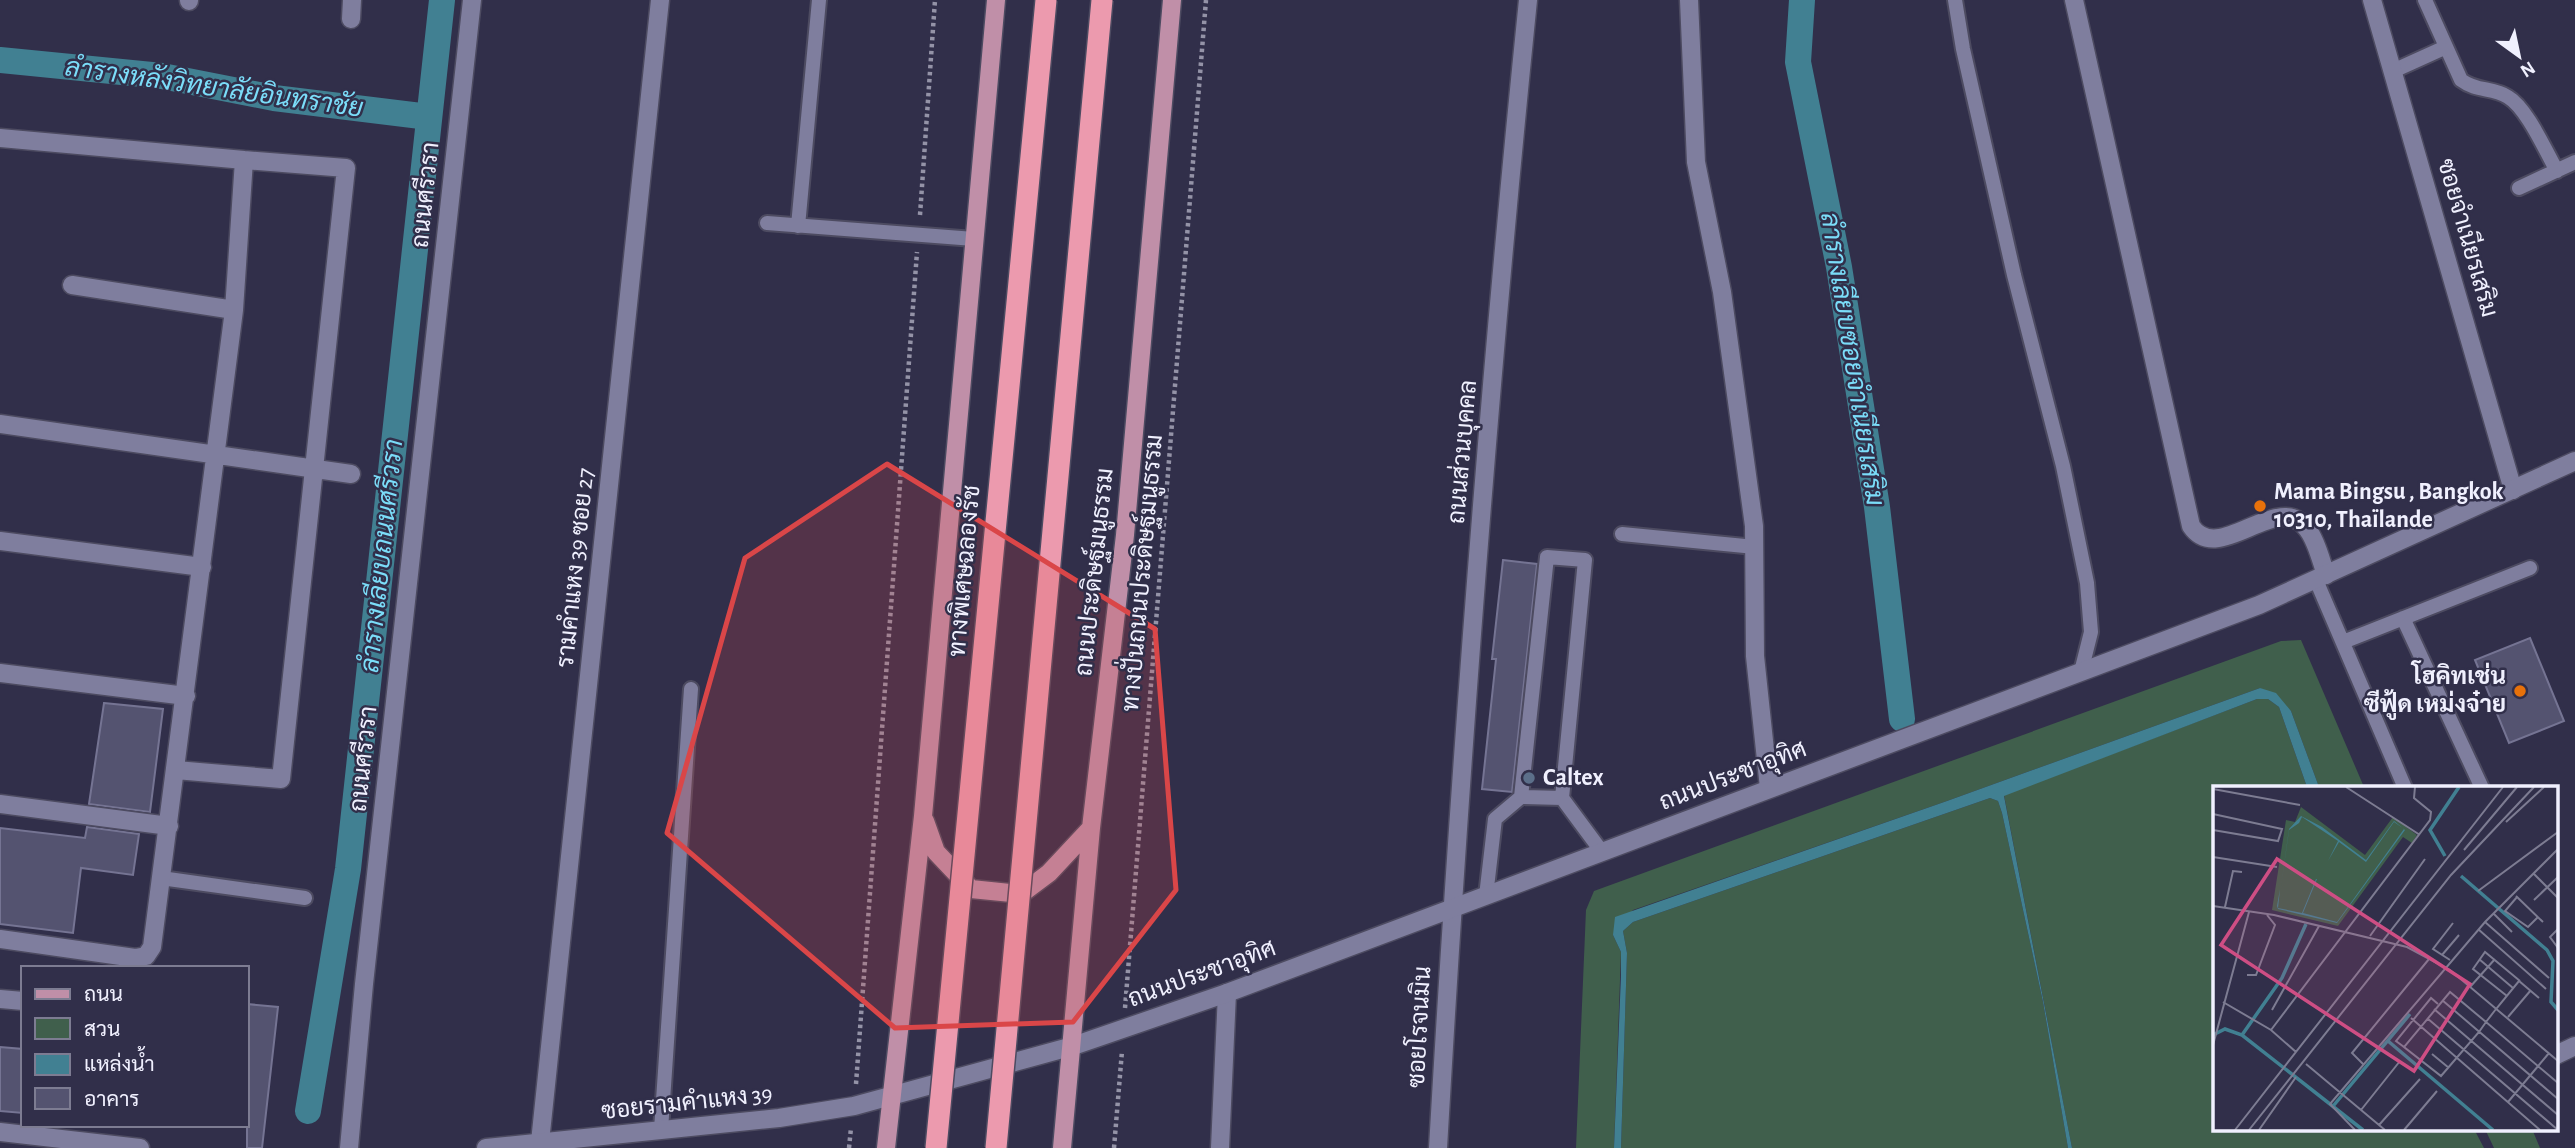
<svg xmlns="http://www.w3.org/2000/svg" width="2575" height="1148" font-family="'Alegreya Sans',Sarabun,sans-serif">
<style>
.green{fill:#405f4c}
.water{fill:#418092}
.lines{fill:none;stroke-linecap:round;stroke-linejoin:round}
.canal{stroke:#418092;stroke-width:26}
.building{fill:#545370;stroke:#757493;stroke-width:2}
.lane-casing{stroke:#4d4b61;stroke-width:18}
.street-casing{stroke:#4d4b61;stroke-width:21}
.secondary-casing{stroke:#4d4b61;stroke-width:21}
.primary-casing{stroke:#4d4b61;stroke-width:21}
.path{stroke:#9493a7;stroke-width:4.5;stroke-dasharray:3.5 3.5;stroke-linecap:butt}
.lane{stroke:#7f7e9e;stroke-width:14}
.street{stroke:#7f7e9e;stroke-width:18}
.secondary{stroke:#7f7e9e;stroke-width:18}
.primary{stroke:#c08fa8;stroke-width:18}
.highway-bridge-casing{stroke:#4d4b61;stroke-width:24;stroke-linecap:butt}
.highway-bridge{stroke:#ec9aae;stroke-width:21}
.marked{fill:#da4648;fill-opacity:0.2;stroke:#da4648;stroke-width:5;stroke-linejoin:round}
.food-dot{fill:#e8710a;stroke:#312f4a;stroke-width:2.5}
.service-dot{fill:#5c6f8a;stroke:#312f4a;stroke-width:2.5}
.labels{text-anchor:middle;dominant-baseline:central;stroke-width:5;stroke-linejoin:round;paint-order:stroke}
.street-label{font-size:24px;fill:#f0f0fe;stroke:#312f4a}
.poi-label{font-size:24px;font-weight:bold;fill:#f0f0fe;stroke:#312f4a;text-anchor:start}
.water-label{font-size:26px;font-style:italic;fill:#7bddf9;stroke:#312f4a}
.inset-river{fill:none;stroke:#418092;stroke-width:3.5}
.inset-road{fill:none;stroke:#7d7c92;stroke-width:2}
.view{fill:#ce4e84;fill-opacity:0.15;stroke:#ce4e84;stroke-width:3.5}
.inset-edge{fill:none;stroke:#f0f0fe;stroke-width:3.5}
</style>
<rect width="100%" height="100%" fill="#312f4a"/>
<path class="green" d="M2301,640L2364,787H2319L2291,711L2260,688L1947,801L1633,910L1613,935L1621,952L1614,1148H1576L1586,910L1594,891L2281,641Z
M2257,699H2268L2279,707L2307,787L2214,788V1129H2474L2484,1148H2072L2004,795Z
M1990,798L1998,801L2002,813L2043,1002L2068,1148H1621L1627,953L1623,931L1633,922Z
M2485,1129H2532L2540,1148H2494Z"/>
<path class="water" d="M2260,688L2276,693L2291,711L2319,787H2307L2279,707L2268,699H2257L2004,796L2072,1148H2068L2043,1002L2002,813L1998,801L1990,798L1633,922L1623,931L1627,953L1621,1148H1614L1621,975V952L1613,935L1615,917L1947,801Z"/>
<g class="lines">
<path class="canal" d="M1802,0L1798,62L1839,267L1877,507L1902,719
M0,60L162,76L274,98L429,117
M308,1111L348,869L442,0"/>
</g>
<path class="building" d="M1503,560L1537,564L1512,792L1482,789L1496,659H1492Z
M2530,638L2564,721L2509,743L2475,660Z
M104,703L163,709L150,812L89,804Z
M87,827L139,834L133,875L81,868L73,933L0,924V828L85,838Z
M247,1004L278,1007L262,1148H247Z
M0,1047L23,1049V1113L0,1111Z"/>
<g class="lines">
<defs>
<path id="lane" d="M1955,0L1963,49L2014,275L2063,466L2087,583L2091,632L2081,672
M2425,0L2461,80C2477,92 2493,87 2508,97C2527,108 2546,152 2557,171
M2393,71L2446,47
M2519,188L2575,162
M767,223L974,239
M798,226L819,0
M1622,534L1755,547
M2316,580L2405,788
M2403,618L2482,788
M2343,642L2530,568
M1521,797L1547,557L1585,560L1562,798L1602,852
M161,878L305,898
M1486,896L1495,819L1521,797L1562,798
M661,1130L691,689"/>
<path id="street" d="M1689,0L1696,162L1722,292L1754,526L1755,656L1769,788
M2074,0L2191,526C2219,568 2279,487 2308,530C2317,542 2321,561 2326,575
M2372,0L2513,490
M189,1V0
M351,19L352,0
M0,138L244,160L234,310L152,947L146,956L135,958L0,939
M72,285L234,310
M0,424L351,474
M0,541L202,567
M0,673L186,696
M176,770L281,779L346,168L244,160
M0,804L169,826
M0,999L23,1001
M2556,1055L2575,1046
M540,1142L660,0
M1220,1148L1227,993
M1438,1148C1460,765 1489,381 1528,0"/>
<path id="secondary" d="M0,1132L140,1148
M349,1148L364,984L472,0
M486,1148L779,1118L854,1106L1073,1046L1227,993L2259,605L2575,461"/>
<path id="primary" d="M925,821L936,852L971,889L1021,894L1049,873L1091,828
M886,1148L923,816L996,0
M1062,1148L1091,828L1125,535L1172,0"/>
</defs>
<use href="#lane" class="lane-casing"/>
<use href="#street" class="street-casing"/>
<use href="#secondary" class="secondary-casing"/>
<use href="#primary" class="primary-casing"/>
<path class="path" d="M920,215L935,0
M1125,1008L1206,0
M856,1084L917,252
M849,1148L851,1128
M1114,1148L1122,1051"/>
<use href="#lane" class="lane"/>
<use href="#street" class="street"/>
<use href="#secondary" class="secondary"/>
<use href="#primary" class="primary"/>
<defs>
<path id="highway-bridge" d="M936,1148L1046,0
M996,1148L1102,0"/>
</defs>
<use href="#highway-bridge" class="highway-bridge-casing"/>
<use href="#highway-bridge" class="highway-bridge"/>
</g>
<path class="marked" d="M887,464L1155,629L1176,890L1073,1022L895,1028L667,833L745,558Z"/>
<g class="food-dot">
<circle cx="2260" cy="506" r="7"/>
<circle cx="2520" cy="691" r="7"/>
</g>
<circle class="service-dot" cx="1529" cy="778" r="7"/>
<g class="labels">
<g class="street-label">
<text transform="translate(426 195) rotate(-84)">ถนนศรีวรา</text>
<text transform="translate(2467 238) rotate(74)">ซอยจำเนียรเสริม</text>
<text transform="translate(1463 452) rotate(-85)">ถนนส่วนบุคคล</text>
<text transform="translate(576 568) rotate(-84)">รามคำแหง 39 ซอย 27</text>
<text transform="translate(965 571) rotate(-85)">ทางพิเศษฉลองรัช</text>
<text transform="translate(1095 572) rotate(-84)">ถนนประดิษฐ์มนูธรรม</text>
<text transform="translate(1143 573) rotate(-85)">ทางปั่นถนนประดิษฐ์มนูธรรม</text>
<text transform="translate(364 759) rotate(-84)">ถนนศรีวรา</text>
<text transform="translate(1733 776) rotate(-21)">ถนนประชาอุทิศ</text>
<text transform="translate(1202 974) rotate(-20)">ถนนประชาอุทิศ</text>
<text transform="translate(1420 1027) rotate(-87)">ซอยโรจนมิน</text>
<text transform="translate(687 1103) rotate(-6)">ซอยรามคำแหง 39</text>
</g>
<g class="poi-label">
<text x="2274" y="492">Mama Bingsu , Bangkok<tspan x="2274" dy="28">10310, Thaïlande</tspan></text>
<text x="2506" y="677" text-anchor="end">โฮคิทเช่น<tspan x="2506" dy="28">ซีฟู้ด เหม่งจ๋าย</tspan></text>
<text x="1543" y="778">Caltex</text>
</g>
<g class="water-label">
<text transform="translate(214 88) rotate(8)">ลำรางหลังวิทยาลัยอินทราชัย</text>
<text transform="translate(1852 359) rotate(81)">ลำรางเลียบซอยจำเนียรเสริม</text>
<text transform="translate(382 556) rotate(-84)">ลำรางเลียบถนนศรีวรา</text>
</g>
</g>
<g transform="translate(2213 786)">
<rect width="345" height="345" fill="#312f4a"/>
<path d="M88,21L152,69L180,31L204,49L199,57L190,51L125,140L59,124L73,34L82,36Z" fill="#405f4c"/>
<path d="M88,30L109,41L153,74L181,35L192,44L124,137L65,123L64,120L67,103L65,122L89,127L103,93H104L90,127L124,136L191,43L181,36L153,76L126,56L115,75L125,55L89,31L86,37L76,44L68,101L76,43Z" fill="#418092"/>
<path class="inset-river" d="M232,70L217,44L246,1M248,90L334,164L340,175L338,216L345,224M0,249L12,243L29,249L150,344M29,249L69,192L93,138M175,255L280,344M121,319L197,228"/>
<path class="inset-road" d="M133,1L207,49M0,3L87,19M0,28L69,43L65,55L0,44M293,36L331,1M251,64L304,1M0,71L64,81M321,88L345,112M265,105L345,46M303,110L330,136M304,111L292,125L315,141L325,131M321,114L345,91M0,120L61,129L194,161L237,184L345,275M12,121L20,85L29,86M280,127L299,146M272,136L336,192M265,143L333,203M345,143L337,151L345,162M157,150L212,73M229,169L246,149M266,173L300,202M237,174L220,163L240,137M34,189H43L62,139L54,129M257,201L282,173M294,210L260,183L272,166L307,195M326,212L306,195L283,223L273,236L266,246L228,290L191,261L237,206L273,236L345,297M229,214L345,313M10,216L58,244L83,266M221,223L345,329M59,224L106,140M295,231L318,204M198,232L327,344M214,232L345,344M58,244L217,34L218,26L201,12L202,1M0,259L36,126M191,261L183,255L218,212L225,218M219,268L236,282M93,278L172,344M151,279L139,267L216,173M295,316L336,267M148,324L187,275M166,339L207,293M22,344L290,1M36,344L238,89L321,1M46,344L83,291M142,344L117,318L272,136L345,63M191,344L224,305"/>
<path class="view" d="M64,73L257,198L201,285L8,159Z"/>
<rect width="345" height="345" class="inset-edge"/>
</g>
<rect x="21" y="966" width="228" height="161" fill="#312f4a" stroke="#7d7c92" stroke-width="2"/>
<rect x="35" y="989" width="35" height="10" fill="#c08fa8" stroke="#7d7c92" stroke-width="2"/>
<text x="84" y="1001" font-size="21" fill="#f0f0fe">ถนน</text>
<rect x="35" y="1018" width="35" height="21" fill="#405f4c" stroke="#7d7c92" stroke-width="2"/>
<text x="84" y="1036" font-size="21" fill="#f0f0fe">สวน</text>
<rect x="35" y="1054" width="35" height="21" fill="#418092" stroke="#7d7c92" stroke-width="2"/>
<text x="84" y="1071" font-size="21" fill="#f0f0fe">แหล่งน้ำ</text>
<rect x="35" y="1088" width="35" height="21" fill="#545370" stroke="#7d7c92" stroke-width="2"/>
<text x="84" y="1106" font-size="21" fill="#f0f0fe">อาคาร</text>
<g transform="translate(2519 56) rotate(147)" stroke="#312f4a" stroke-width="5" paint-order="stroke">
<path d="M0-5L12 26L0 18L-12 26Z" fill="#f0f0fe"/>
<text y="-10" font-size="19" font-weight="bold" text-anchor="middle" fill="#f0f0fe">N</text>
</g>
</svg>
